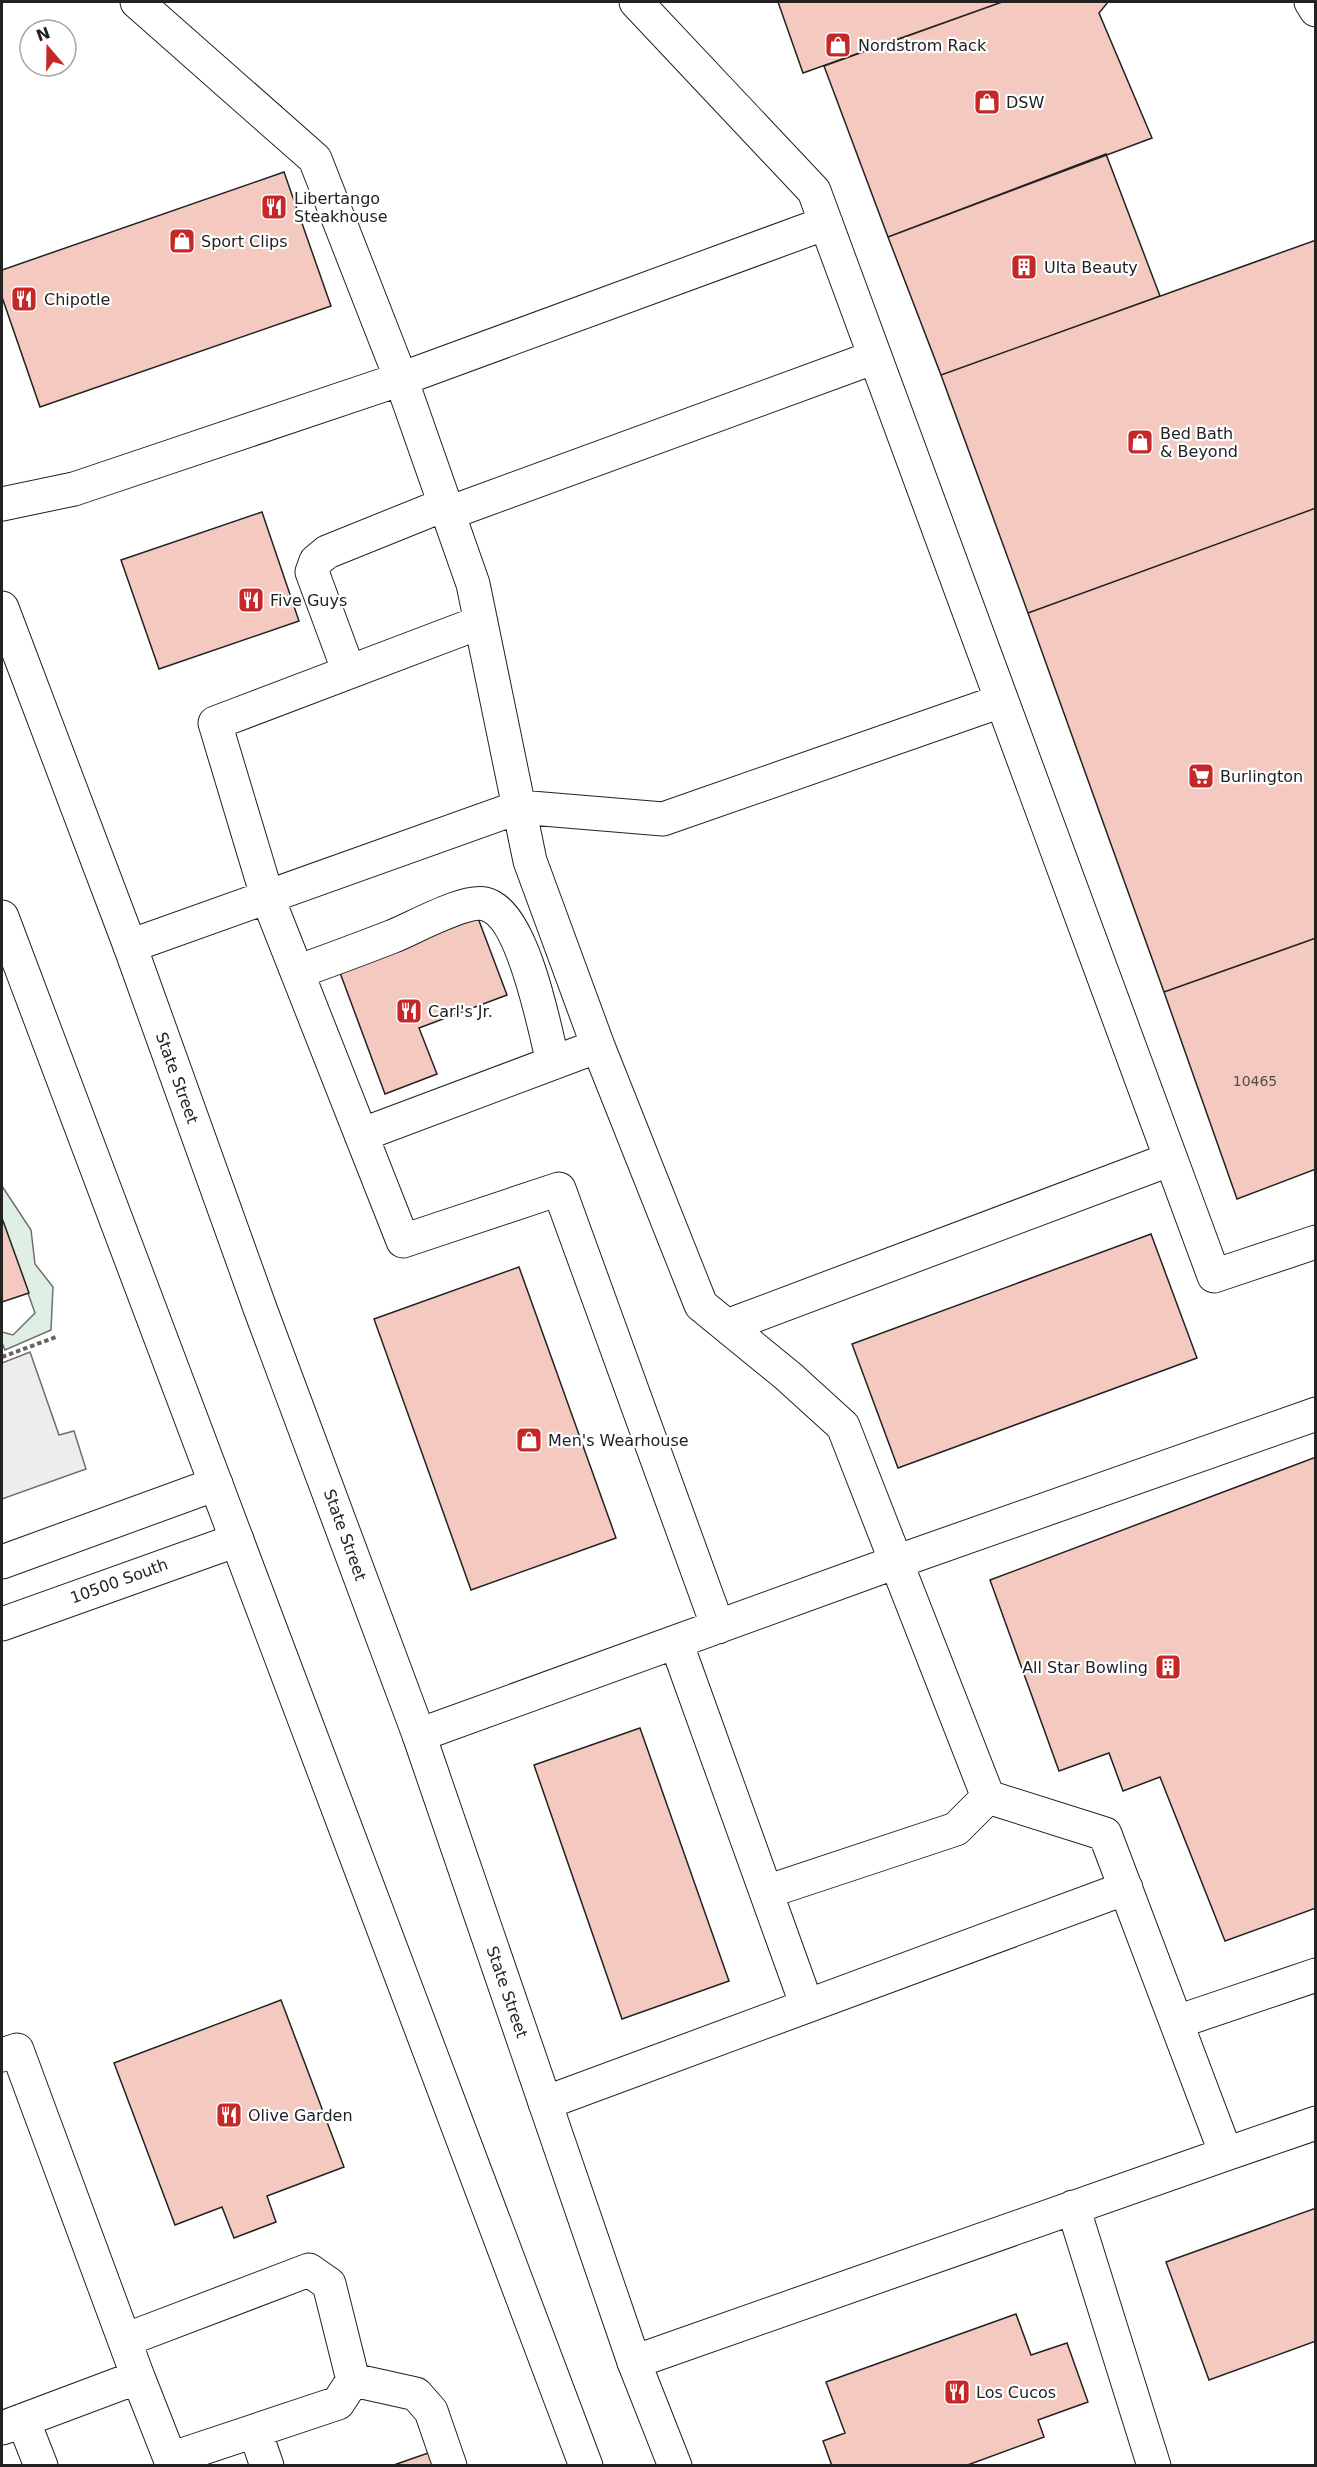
<svg xmlns="http://www.w3.org/2000/svg" width="1317" height="2467" font-family="'DejaVu Sans',sans-serif">
<style>
.green{fill:#e0efe3;stroke:#6f6f6f;stroke-width:1.5}
.parking{fill:#ededed;stroke:#6f6f6f;stroke-width:1.5}
.building{fill:#f3c9c0;stroke:#222;stroke-width:1.5}
.lines{fill:none;stroke-linecap:round;stroke-linejoin:round}
.minor-casing{stroke:#222;stroke-width:35}
.major-casing{stroke:#222;stroke-width:35}
.path{stroke:#646464;stroke-width:4;stroke-dasharray:4.5 3;stroke-linecap:butt}
.minor{stroke:#fff;stroke-width:33}
.major{stroke:#fff;stroke-width:33}
.labels{text-anchor:middle;dominant-baseline:central;stroke-width:4.5;stroke-linejoin:round;paint-order:stroke}
.number-label{font-size:14px;fill:#564c4a}
.poi-label{font-size:16px;fill:#222;stroke:#fff;text-anchor:start}
.street-label{font-size:16px;fill:#222;stroke:#fff}
</style>
<rect width="100%" height="100%" fill="#fff"/>
<path class="green" d="M2,1186L31,1230L35,1264L53,1287L51,1330L5,1350L2,1343V1332L13,1335L35,1313L2,1220Z"/>
<path class="parking" d="M30,1352L59,1435L74,1431L86,1469L2,1499V1363Z"/>
<path class="building" d="M778,2H1002L803,73Z
M1002,2H1108L1099,13L1152,138L888,237L824,66Z
M1106,154L1160,296L941,375L888,237Z
M284,172L331,306L40,407L2,297V270Z
M1316,240V508L1028,613L941,375Z
M1316,508V938L1164,992L1028,613Z
M262,512L299,621L159,669L121,560Z
M478,918L507,995L419,1028L437,1074L385,1094L339,970Z
M1316,938V1169L1237,1199L1164,992Z
M2,1218L29,1293L2,1302Z
M1151,1234L1197,1358L898,1468L852,1344Z
M519,1267L616,1538L471,1590L374,1319Z
M1316,1457V1908L1225,1941L1160,1777L1123,1791L1109,1753L1059,1771L990,1580Z
M640,1728L729,1981L622,2019L534,1765Z
M281,2000L344,2167L267,2196L276,2222L234,2238L222,2207L175,2225L114,2063Z
M1316,2208V2341L1209,2380L1166,2262Z
M1016,2314L1031,2355L1067,2343L1088,2402L1038,2420L1044,2437L965,2466H832L823,2441L845,2433L826,2382Z
M431,2452L436,2466H391Z"/>
<g class="lines">
<defs>
<path id="minor" d="M636,2L814,191L1214,1276L1316,1242
M1311,2L1316,10
M2,504L74,489L401,379L315,159L137,2
M449,513L875,357
M481,622L215,723L267,896L403,1241L559,1189L718,1627
M349,672L312,572L316,561L327,552L446,504
M130,946L519,807L663,819L1001,701
M297,972C328,961 360,949 391,937C412,929 464,899 485,904C523,913 545,1029 553,1063
M361,1135L598,1046
M727,1326L1171,1159
M2,1562L216,1484
M2,1624L237,1540
M676,1642L807,2006
M419,1735L896,1562L1316,1414
M766,1892L956,1829L988,1797
M1177,2022L1316,1975
M2,2055L17,2050L138,2377L2,2428
M545,2103L1126,1888
M1226,2154L1316,2123
M1073,2207L1154,2466
M125,2340L309,2270L329,2284L353,2380L338,2403L170,2459
M634,2362L1226,2154L1105,1834L988,1797L843,1426L788,1376L701,1305L598,1046L530,861L473,584L401,379L826,223
M138,2377L173,2466
M353,2380L416,2394L431,2411L450,2466
M23,2420L41,2466
M255,2431L267,2466"/>
<path id="major" d="M2,608L130,946L261,1311L419,1735L634,2362L675,2466
M2,917L586,2466"/>
</defs>
<use href="#minor" class="minor-casing"/>
<use href="#major" class="major-casing"/>
<path class="path" d="M2,1357L56,1337"/>
<use href="#minor" class="minor"/>
<use href="#major" class="major"/>
</g>
<defs>
<symbol id="shop-square" viewBox="-11 -11 22 22"><rect x="-9" y="-9" width="18" height="18" rx="4" fill="#c62828" stroke="#fff"/><path d="M-5-2.5h2.3a2.7 3.5 0 0 1 5.4 0H5L5.5 6h-11ZM-1.5-2.5h3a1.5 2.3 0 0 0-3 0Z" fill="#fff"/></symbol>
<symbol id="restaurant-square" viewBox="-11 -11 22 22"><rect x="-9" y="-9" width="18" height="18" rx="4" fill="#c62828" stroke="#fff"/><path d="M-5-6h1v4h1v-4h1v4h1v-4h1v5L-1.5 .5V6h-2V.5L-5-1ZM5-6V6H3V1.5H1.5Q1.5-4 5-6Z" fill="#fff"/></symbol>
<symbol id="building-square" viewBox="-11 -11 22 22"><rect x="-9" y="-9" width="18" height="18" rx="4" fill="#c62828" stroke="#fff"/><path d="M-4-6H4V6H1V3H-1V6H-4ZM-2.5-4.3h1.7v1.8h-1.7ZM.8-4.3h1.7v1.8H.8ZM-2.5-1h1.7V.8h-1.7ZM.8-1h1.7V.8H.8Z" fill="#fff"/></symbol>
<symbol id="supermarket-square" viewBox="-11 -11 22 22"><rect x="-9" y="-9" width="18" height="18" rx="4" fill="#c62828" stroke="#fff"/><path d="M-6-5.5h2.5l.6 2H6L4.5 2H-2.5L-4.4-4H-6ZM-1.5 3.2a1.3 1.3 0 1 0 .1 0ZM3 3.2a1.3 1.3 0 1 0 .1 0Z" fill="#fff"/></symbol>
</defs>
<g fill-rule="evenodd">
<use href="#shop-square" x="823" y="30" width="30" height="30"/>
<use href="#shop-square" x="972" y="87" width="30" height="30"/>
<use href="#restaurant-square" x="259" y="192" width="30" height="30"/>
<use href="#shop-square" x="167" y="226" width="30" height="30"/>
<use href="#building-square" x="1009" y="252" width="30" height="30"/>
<use href="#restaurant-square" x="9" y="284" width="30" height="30"/>
<use href="#shop-square" x="1125" y="427" width="30" height="30"/>
<use href="#restaurant-square" x="236" y="585" width="30" height="30"/>
<use href="#supermarket-square" x="1186" y="761" width="30" height="30"/>
<use href="#restaurant-square" x="394" y="996" width="30" height="30"/>
<use href="#shop-square" x="514" y="1425" width="30" height="30"/>
<use href="#building-square" x="1153" y="1652" width="30" height="30"/>
<use href="#restaurant-square" x="214" y="2100" width="30" height="30"/>
<use href="#restaurant-square" x="942" y="2377" width="30" height="30"/>
</g>
<g class="labels">
<g class="number-label">
<text x="1255" y="1081">10465</text>
</g>
<g class="poi-label">
<text x="858" y="45">Nordstrom Rack</text>
<text x="1006" y="102">DSW</text>
<text x="294" y="198">Libertango<tspan x="294" dy="18">Steakhouse</tspan></text>
<text x="201" y="241">Sport Clips</text>
<text x="1044" y="267">Ulta Beauty</text>
<text x="44" y="299">Chipotle</text>
<text x="1160" y="433">Bed Bath<tspan x="1160" dy="18">&amp; Beyond</tspan></text>
<text x="270" y="600">Five Guys</text>
<text x="1220" y="776">Burlington</text>
<text x="428" y="1011">Carl's Jr.</text>
<text x="548" y="1440">Men's Wearhouse</text>
<text x="1148" y="1667" text-anchor="end">All Star Bowling</text>
<text x="248" y="2115">Olive Garden</text>
<text x="976" y="2392">Los Cucos</text>
</g>
<g class="street-label">
<text transform="translate(177 1078) rotate(70)">State Street</text>
<text transform="translate(345 1535) rotate(70)">State Street</text>
<text transform="translate(119 1581) rotate(-20)">10500 South</text>
<text transform="translate(507 1992) rotate(71)">State Street</text>
</g>
</g>
<rect width="1317" height="2467" fill="none" stroke="#222222" stroke-width="6"/>
<g transform="translate(48 48) rotate(340)"><circle r="28" fill="#ffffff" stroke="#a7a7a7" stroke-width="1.5"/>
<path d="M0-4.5L10 22L0 15L-10 22Z" fill="#c62828"/>
<text y="-9" font-size="16" font-weight="bold" text-anchor="middle" fill="#222222">N</text>
</g>
</svg>
